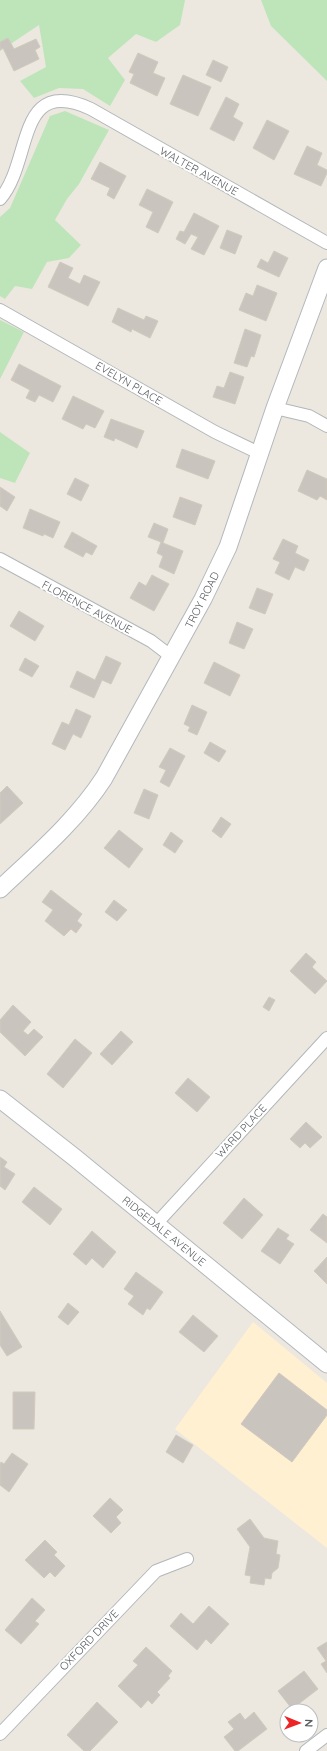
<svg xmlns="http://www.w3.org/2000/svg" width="327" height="1751" font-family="Quicksand,sans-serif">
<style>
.commercial{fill:#fff0d2}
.green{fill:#bee5ba}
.building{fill:#c9c5be;stroke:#d1c9be}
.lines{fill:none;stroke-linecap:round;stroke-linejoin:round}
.street-casing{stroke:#b2b7bb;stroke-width:14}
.secondary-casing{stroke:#b3b8bd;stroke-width:19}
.street{stroke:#fff;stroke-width:12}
.secondary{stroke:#fff;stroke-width:17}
.labels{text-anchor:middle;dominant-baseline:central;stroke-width:4;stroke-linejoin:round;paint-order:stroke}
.street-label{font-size:11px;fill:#585d61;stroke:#fff}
</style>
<rect width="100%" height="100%" fill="#ece8df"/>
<path class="commercial" d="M253,1322L327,1383V1548L175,1429Z"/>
<path class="green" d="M0,0H185L180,25L156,42L136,34L108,58L125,80L110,106L83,89L59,88L34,98L20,81L46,67L39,25L0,51Z
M261,0H327V81L271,26Z
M65,111L109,130L79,184L67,199L55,220L81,245L69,258L47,262L32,289L15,286L5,299L0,296V217L10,208L50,116Z
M0,320L24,332L0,379Z
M0,432L30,453L15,483L0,478Z"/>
<path class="building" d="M8,38L14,49L36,39L40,47L35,50L39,59L14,71L3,48L0,50V42Z
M138,53L158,62L153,73L165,78L157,96L130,83L134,74L129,72Z
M213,60L228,67L221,82L206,75Z
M183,75L211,87L198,116L170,104Z
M226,97L239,104L233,117L243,123L234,141L210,129Z
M267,120L289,131L274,160L253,148Z
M307,146L322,153L317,165L327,170V173L321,186L294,174Z
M100,162L126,176L114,199L107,195L110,188L91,179Z
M147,189L173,202L158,233L146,227L153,212L139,205Z
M194,213L219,226L204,255L191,249L198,237L191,234L185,244L176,239L180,231L184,232Z
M227,230L242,236L235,254L220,248Z
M274,251L288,258L279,277L257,267L261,259L268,263Z
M60,262L73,268L68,278L80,284L84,275L100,282L88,306L48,287Z
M257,285L277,293L266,321L239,310L246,293L253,296Z
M118,308L144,320L146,316L158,321L150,338L132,329L131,332L112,322Z
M245,329L261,335L254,357L251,356L247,367L234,363Z
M19,364L61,386L53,402L39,395L35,402L26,398L30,390L11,380Z
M230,372L244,377L235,404L213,397L217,386L224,388Z
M73,396L104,411L95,428L86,424L83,429L62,419Z
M111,419L144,431L137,448L115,438L114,441L104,437Z
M182,449L215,461L208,479L176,467Z
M307,470L327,479V500L320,496L317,500L298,491Z
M75,478L89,485L81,501L67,494Z
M0,487L15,497L7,511L0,506Z
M180,497L202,505L195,525L173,517Z
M30,509L60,522L53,538L44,534L43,536L23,528Z
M154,523L168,529L163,543L183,551L174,574L159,567L163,556L157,553L161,542L148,537Z
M72,532L97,546L92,555L86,552L83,557L64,547Z
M283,539L298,546L295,553L309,560L304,571L295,567L289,580L275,573L280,562L273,559Z
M152,575L169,584L154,611L130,598L139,582L146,586Z
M257,588L273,594L265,614L249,608Z
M19,611L44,626L35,641L10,626Z
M237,622L253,629L244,649L229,643Z
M106,656L121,663L111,684L102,680L94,698L70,687L77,671L95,680Z
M25,658L39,666L32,677L19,670Z
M214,662L240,675L230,696L204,683Z
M192,705L207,712L197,735L188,731L190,727L184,724Z
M76,709L91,716L81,738L73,734L65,750L52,744L62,722L69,725Z
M210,742L226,751L219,762L204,753Z
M170,748L185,756L169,787L160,782L166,770L159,767Z
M7,786L23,803L0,824V793Z
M144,789L158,795L149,819L134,813Z
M221,817L231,824L221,838L212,831Z
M119,830L143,849L129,868L104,848Z
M171,832L183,841L175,853L163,845Z
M51,890L82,914L77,921L82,925L76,933L71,929L64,936L45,921L53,910L42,902Z
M114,900L127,910L117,921L105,912Z
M306,953L316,962L312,967L327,981L315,994L290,971Z
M269,997L275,1000L269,1011L263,1007Z
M13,1005L31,1022L23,1031L28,1035L34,1029L43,1037L25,1056L0,1032V1020Z
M121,1031L133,1042L112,1065L100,1054Z
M75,1039L92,1053L63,1088L47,1074Z
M188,1078L210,1097L197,1112L175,1093Z
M306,1122L322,1137L310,1148L305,1143L300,1148L290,1139Z
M0,1157L7,1162L4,1167L15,1174L5,1190L0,1186Z
M34,1187L62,1209L50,1225L22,1202Z
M244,1198L263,1215L242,1239L223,1223Z
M323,1214L327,1217V1243L310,1230Z
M278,1228L289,1235L286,1239L294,1244L280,1264L261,1251Z
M92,1231L116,1252L103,1268L92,1258L86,1265L73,1254Z
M327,1257V1284L314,1271Z
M136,1272L163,1292L150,1310L147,1308L143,1315L128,1304L134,1296L124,1289Z
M68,1303L79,1312L68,1325L58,1317Z
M0,1311L22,1347L7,1356L0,1345Z
M193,1315L218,1336L204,1352L179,1332Z
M279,1373L327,1410V1415L292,1462L241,1424Z
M13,1392H35L34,1429H13Z
M176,1435L193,1445L183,1463L166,1452Z
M12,1453L28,1464L9,1492L0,1485V1464L1,1462L4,1464Z
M110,1498L123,1510L116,1517L121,1523L111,1533L93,1516Z
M250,1519L264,1538L278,1541L276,1554L280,1555L278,1568L272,1573L271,1579L265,1578L264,1585L250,1583L251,1576L245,1575L250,1547L237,1529Z
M45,1540L57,1552L54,1555L65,1566L55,1577L50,1572L44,1578L25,1560Z
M32,1598L45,1610L35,1621L39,1624L21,1644L5,1630Z
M209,1606L229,1624L211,1644L206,1639L197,1650L170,1626L181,1613L193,1624Z
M327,1642V1673L321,1664L326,1661L317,1648Z
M146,1647L172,1671L168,1676L170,1678L157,1692L160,1695L152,1704L148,1700L141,1708L118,1686L138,1665L133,1661Z
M304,1671L318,1689L292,1709L278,1691Z
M97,1702L118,1722L90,1751H84L67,1735Z
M254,1712L267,1729L238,1751H235L224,1737L234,1729L228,1722L240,1713L245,1720Z"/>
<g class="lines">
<defs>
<path id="street" d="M0,199C33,162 15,74 91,109L327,243
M0,310L215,432L259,453
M275,408L309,416L327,426
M0,559L151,641L172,657
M156,1224L327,1038
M0,1734L156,1571L187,1559
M306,1751L327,1735"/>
<path id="secondary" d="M0,889C37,854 76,821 104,778L203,599L228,547L275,408L327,268
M0,1099L74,1157L327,1364"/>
</defs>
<use href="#street" class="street-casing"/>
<use href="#secondary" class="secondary-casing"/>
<use href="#street" class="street"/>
<use href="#secondary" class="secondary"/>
</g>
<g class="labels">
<g class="street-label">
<text transform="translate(199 171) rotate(29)">WALTER AVENUE</text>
<text transform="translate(129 383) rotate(30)">EVELYN PLACE</text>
<text transform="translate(202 600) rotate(-63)">TROY ROAD</text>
<text transform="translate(87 607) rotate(28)">FLORENCE AVENUE</text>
<text transform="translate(241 1131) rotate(-47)">WARD PLACE</text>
<text transform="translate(164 1231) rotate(39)">RIDGEDALE AVENUE</text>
<text transform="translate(89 1640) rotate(-46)">OXFORD DRIVE</text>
</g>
</g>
<g transform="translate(299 1723) rotate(91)"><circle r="19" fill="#ffffff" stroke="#bcbec0"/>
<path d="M0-3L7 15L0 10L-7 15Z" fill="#ed2426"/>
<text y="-6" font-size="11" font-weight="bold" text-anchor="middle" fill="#585d61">N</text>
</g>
</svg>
